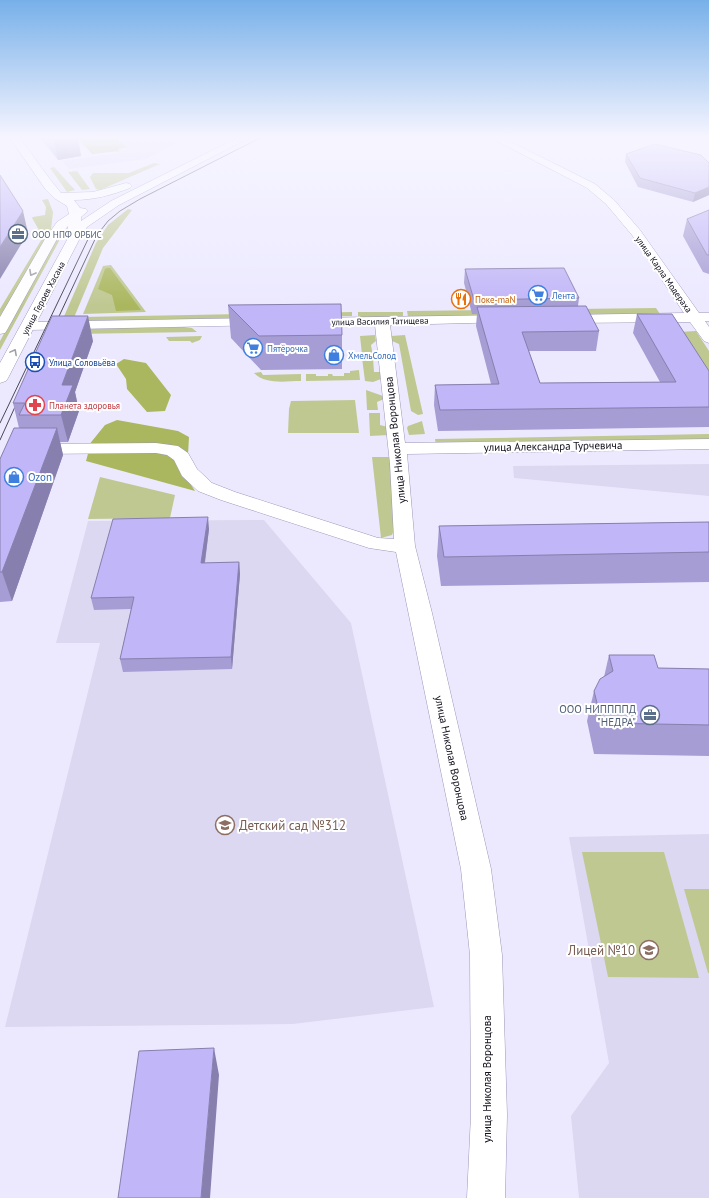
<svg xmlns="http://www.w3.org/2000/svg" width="709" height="1198" font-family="'PT Sans',sans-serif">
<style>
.built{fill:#dcd8f1}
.green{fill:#c0c892}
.forest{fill:#abb75e}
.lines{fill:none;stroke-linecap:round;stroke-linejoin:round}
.minor-casing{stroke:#9c97b8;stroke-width:1}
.major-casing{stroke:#9c97b8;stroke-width:1}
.minor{fill:#fff;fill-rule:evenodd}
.major{fill:#fff;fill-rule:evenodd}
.tram{stroke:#4a4756;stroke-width:1}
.wall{fill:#a69dd4}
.shaded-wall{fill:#877fad}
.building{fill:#c1b6f7;stroke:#877fad}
.oneway{stroke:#a09fa4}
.labels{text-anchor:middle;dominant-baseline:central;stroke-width:4;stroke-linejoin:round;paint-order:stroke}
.far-service-label{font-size:9px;fill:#4e5e75;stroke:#fff;text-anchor:start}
.far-street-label{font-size:9px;fill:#120f1b;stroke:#fff}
.far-shop-label{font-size:9px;fill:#366cbe;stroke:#fff;text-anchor:start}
.far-food-label{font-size:9px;fill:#c56008;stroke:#fff;text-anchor:start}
.far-transit-label{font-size:9px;fill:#164399;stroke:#fff;text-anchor:start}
.far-health-label{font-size:9px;fill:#be3a42;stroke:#fff;text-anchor:start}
.street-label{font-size:11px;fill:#120f1b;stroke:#fff}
.shop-label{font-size:11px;fill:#366cbe;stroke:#fff;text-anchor:start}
.service-label{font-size:11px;fill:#4e5e75;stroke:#fff;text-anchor:end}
.near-education-label{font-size:13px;fill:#785e54;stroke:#fff;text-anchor:start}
</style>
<rect width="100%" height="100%" fill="#ece9ff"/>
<path class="built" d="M103,138H186L146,159L69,169L62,161L118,153Z
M709,464V496L514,478L513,466Z
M264,520L351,623L434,1007L293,1024L5,1027L100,643H56L88,521Z
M709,834V1198H579L571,1116L609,1063L569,837Z"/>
<path class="green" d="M154,163L160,164L100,190L96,189L90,177L93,173H129Z
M54,167L75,190L67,192L50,168Z
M77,171L90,189L82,190L68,172Z
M48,199L53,212L51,230L0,317V309L43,237L32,218L33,217L45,215L46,207L42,200Z
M128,209L132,210L103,248L73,320L62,321L96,243L108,225Z
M59,240V241L0,350V341L55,241Z
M111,265L146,312L83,314L103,266Z
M656,308L660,314L408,317L407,311Z
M352,312V316L80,321L81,317Z
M358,312H403V317H358Z
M184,327L192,328L197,332L73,334L75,328Z
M696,331L709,351V379L678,332Z
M375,335L376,341L371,345L373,356L362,355L360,336Z
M405,335L423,414L418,415L411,411L399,344L392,341L391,336Z
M202,336L200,340L192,343L190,341H169L166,337Z
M362,358H373L374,372H381V379L373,382L365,381Z
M359,370L360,380L306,381V374H316V376H328V374H332L333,376H344V373H350V371Z
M261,372L263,375L301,374V381C286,381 266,385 254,373Z
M366,390L383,396L384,399L377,402L378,410H367Z
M355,400L359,433H288L289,409L295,416L289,409L291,401Z
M369,413H380V425L388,427L389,435L370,436Z
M422,421L425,434L409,435L407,428L408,426Z
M709,434V442L436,446L435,439Z
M372,457H391L394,530L392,535L381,538Z
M100,477L175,495L170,518L88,519Z
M582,852H664L699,978L608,977Z
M684,889H709V973H708Z"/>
<path class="forest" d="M77,138H116L127,147L118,149L119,151L92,154Z
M107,268H110L141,310L116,311L112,295L98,289L105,269Z
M124,359L146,363L171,395L165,411L147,412L127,389L126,379L116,364Z
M117,420L178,431L189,437L188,455L88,446L105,425Z
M137,449L167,454L175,460L195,491L86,461L89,450Z"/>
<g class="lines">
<defs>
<path id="minor" d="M491,138H503L595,184L614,200L640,230L699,313H709V321H705L709,327V343L704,341L690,322L563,323L558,322L556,319L558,316L563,315L684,313L632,235L606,204L587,188Z
M507,315L512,316L514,319L512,322L390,325L405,443L709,439V449L407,454L415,546L432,613L491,869L502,955L507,1115L505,1198H467L471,1115L470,955L461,869L396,552L369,548L221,500L198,491L182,476L174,460L167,455L156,453L31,454L25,453L22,449L25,445L31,444L156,443L178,446L188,453L197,469L212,483L235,492L378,538L394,539L390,464L375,325L311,326L306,325L304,322L306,319L311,318Z
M259,318L264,319L266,322L264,325L28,330L23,329L21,326L23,323L28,322Z"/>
<path id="major" d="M10,138H20L49,178L61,193L93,192L126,183L130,184L132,186L130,188C112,195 94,200 74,200L80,208L86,209L88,211L81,217V221L111,201L237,138H249L119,205L87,227L79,240L8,378L6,381L0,383V363L67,240L68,226L57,239L7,330L5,333L0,334V317L45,239L57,222L69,214L67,206L54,198L46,190Z"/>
</defs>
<use href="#minor" class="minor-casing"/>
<use href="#major" class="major-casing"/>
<use href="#minor" class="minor"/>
<use href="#major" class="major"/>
<path class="tram" d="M54,327L97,235L108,221L120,211L140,199L260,138
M0,423L91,233
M0,440L19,398"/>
</g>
<path class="wall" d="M40,138H78L81,156L58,160Z
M626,154L709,163V195L693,202L638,187L625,162Z
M709,210V274L703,272L683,236L687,219Z
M465,269L579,298L578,306L599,331L596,351H529L540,383L660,382L633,333L637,314L709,371V427L438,431L434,405L435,385L491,384L476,326L477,314H472L464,283Z
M228,305L342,335V369L261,370L231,338Z
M93,341L75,392L79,411L68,442H60L63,455L12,601L0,602V459L19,428L13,403Z
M709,522V582L441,586L437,556L439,526Z
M209,529L205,563L239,562L240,574L232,669L123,672L120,659L131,609L94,610L91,598Z
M609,655L658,668L709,669V756L594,754L587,721L594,691L604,677Z"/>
<path class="shaded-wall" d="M74,138H78L81,156L58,160L54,140Z
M709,187V195L693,202L695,193Z
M23,211L28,233L0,279V247Z
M88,316L93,341L75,392L79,411L68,442L61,415L62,385Z
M57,428L63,455L12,601L2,572Z
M208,517L209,529L203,575L201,563Z
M239,562L240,574L232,669L231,657Z
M214,1048L219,1075L210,1198H201Z"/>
<path class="building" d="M52,138H74L54,140Z
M655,144L701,155L709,163V187L695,193L640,178L626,154Z
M0,175L23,211L0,247Z
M709,210V255H707L687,219Z
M564,268L579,298L474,300L465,269Z
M341,304L342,335L259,336L228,305Z
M586,306L599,331L522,332L540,383L676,382L637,314H672L709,371V407L440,410L435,385L499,384L477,307Z
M52,316H88L62,385H73L61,415H19L25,403H13Z
M14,428H57L2,572H0V459Z
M208,517L201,563L239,562L231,657L120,659L134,597L91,598L113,519Z
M709,522V552L444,557L439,526Z
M609,655H654L658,668L709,669V725L602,723L594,691L600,679L613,671Z
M214,1048L201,1198H118L139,1051Z"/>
<defs><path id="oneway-chevron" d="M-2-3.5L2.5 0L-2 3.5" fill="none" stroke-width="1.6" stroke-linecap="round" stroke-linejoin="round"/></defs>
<g class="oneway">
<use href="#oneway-chevron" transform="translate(32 273) rotate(119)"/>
<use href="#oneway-chevron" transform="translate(14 352) rotate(-62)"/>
</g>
<linearGradient id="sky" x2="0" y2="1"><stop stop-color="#77b0e9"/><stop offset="0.45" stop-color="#f6f5ff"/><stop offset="1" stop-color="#f6f5ff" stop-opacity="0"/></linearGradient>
<rect width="709" height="305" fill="url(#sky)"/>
<defs>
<symbol id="office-ring" viewBox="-11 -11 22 22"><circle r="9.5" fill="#fff" stroke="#5c6f8a" stroke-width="1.5"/><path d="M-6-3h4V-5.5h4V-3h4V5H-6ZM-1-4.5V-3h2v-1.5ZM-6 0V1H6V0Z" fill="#5c6f8a"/></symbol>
<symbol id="supermarket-ring" viewBox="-11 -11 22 22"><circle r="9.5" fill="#fff" stroke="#3f7fe0" stroke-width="1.5"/><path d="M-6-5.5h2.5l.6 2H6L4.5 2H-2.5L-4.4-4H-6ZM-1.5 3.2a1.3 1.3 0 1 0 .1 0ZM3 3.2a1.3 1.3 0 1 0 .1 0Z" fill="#3f7fe0"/></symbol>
<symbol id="restaurant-ring" viewBox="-11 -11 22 22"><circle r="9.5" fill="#fff" stroke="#e8710a" stroke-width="1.5"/><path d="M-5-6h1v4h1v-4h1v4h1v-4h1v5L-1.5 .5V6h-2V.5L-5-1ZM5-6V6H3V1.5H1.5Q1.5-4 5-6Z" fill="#e8710a"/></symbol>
<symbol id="shop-ring" viewBox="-11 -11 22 22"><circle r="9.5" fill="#fff" stroke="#3f7fe0" stroke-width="1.5"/><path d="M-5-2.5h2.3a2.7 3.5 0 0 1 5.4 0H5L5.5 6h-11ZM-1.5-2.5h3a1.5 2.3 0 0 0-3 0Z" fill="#3f7fe0"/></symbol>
<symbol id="bus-ring" viewBox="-11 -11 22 22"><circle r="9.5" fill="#fff" stroke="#1a4fb4" stroke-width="1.5"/><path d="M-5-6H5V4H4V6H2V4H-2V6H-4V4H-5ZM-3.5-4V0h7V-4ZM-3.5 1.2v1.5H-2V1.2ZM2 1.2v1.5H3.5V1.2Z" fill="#1a4fb4"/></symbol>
<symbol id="pharmacy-ring" viewBox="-11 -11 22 22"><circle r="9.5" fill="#fff" stroke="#e0444e" stroke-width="1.5"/><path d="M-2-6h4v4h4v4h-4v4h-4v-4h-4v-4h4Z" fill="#e0444e"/></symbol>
<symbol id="school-ring" viewBox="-11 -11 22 22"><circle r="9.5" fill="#fff" stroke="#8d6e63" stroke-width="1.5"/><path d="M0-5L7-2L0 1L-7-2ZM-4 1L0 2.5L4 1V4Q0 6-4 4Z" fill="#8d6e63"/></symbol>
</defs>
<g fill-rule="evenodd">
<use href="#office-ring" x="7" y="223" width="22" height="22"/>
<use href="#supermarket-ring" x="527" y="284" width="22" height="22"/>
<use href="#restaurant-ring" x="450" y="288" width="22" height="22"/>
<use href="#supermarket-ring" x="242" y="337" width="22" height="22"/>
<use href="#shop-ring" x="323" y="344" width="22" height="22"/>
<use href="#bus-ring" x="24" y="351" width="22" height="22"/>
<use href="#pharmacy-ring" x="24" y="394" width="22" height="22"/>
<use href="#shop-ring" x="3" y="466" width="22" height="22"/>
<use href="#office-ring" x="639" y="704" width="22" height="22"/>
<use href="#school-ring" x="214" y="814" width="22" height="22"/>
<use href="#school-ring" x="638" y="939" width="22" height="22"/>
</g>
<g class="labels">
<g class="far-service-label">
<text x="32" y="234">ООО НПФ ОРБИС</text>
</g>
<g class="far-street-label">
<text transform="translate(664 274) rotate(55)">улица Карла Модераха</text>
<text transform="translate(43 298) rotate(-62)">улица Героев Хасана</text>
<text transform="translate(380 321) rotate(-1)">улица Василия Татищева</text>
</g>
<g class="far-shop-label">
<text x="552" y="295">Лента</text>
<text x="267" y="348">Пятёрочка</text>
<text x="348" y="355">ХмельСолод</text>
</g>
<g class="far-food-label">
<text x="475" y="299">Поке-maN</text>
</g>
<g class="far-transit-label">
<text x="49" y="362">Улица Соловьёва</text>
</g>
<g class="far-health-label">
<text x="49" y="405">Планета здоровья</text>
</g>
<g class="street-label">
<text transform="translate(395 440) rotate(-96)">улица Николая Воронцова</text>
<text transform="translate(553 446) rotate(-1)">улица Александра Турчевича</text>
<text transform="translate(452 758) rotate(78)">улица Николая Воронцова</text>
<text transform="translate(487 1079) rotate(-90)">улица Николая Воронцова</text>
</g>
<g class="shop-label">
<text x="28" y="477">Ozon</text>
</g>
<g class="service-label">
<text x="636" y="709">ООО НИППППД<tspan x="636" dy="13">"НЕДРА"</tspan></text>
</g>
<g class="near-education-label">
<text x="239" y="825">Детский сад №312</text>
<text x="635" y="950" text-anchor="end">Лицей №10</text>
</g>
</g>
</svg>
